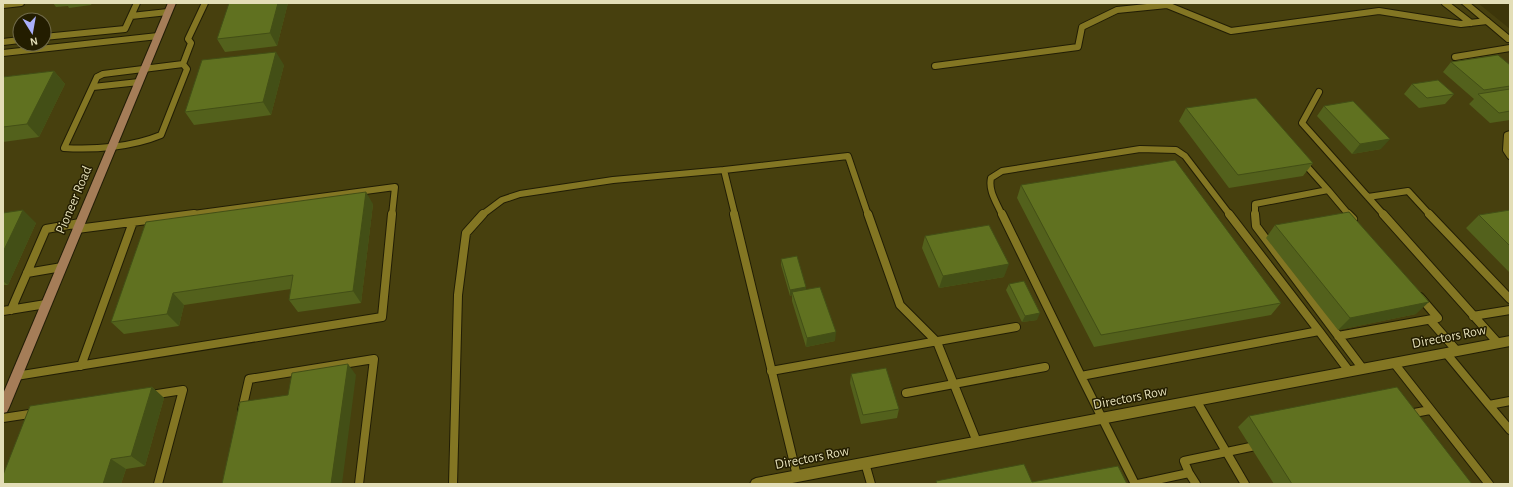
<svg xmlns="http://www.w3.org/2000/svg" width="1513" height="487" font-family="'Alegreya Sans',sans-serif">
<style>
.built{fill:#47400e;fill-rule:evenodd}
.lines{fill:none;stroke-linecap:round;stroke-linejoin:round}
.lane-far1-casing{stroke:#211d05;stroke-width:8}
.lane-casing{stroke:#211d05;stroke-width:10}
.street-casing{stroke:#211d05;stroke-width:2}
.secondary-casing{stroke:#211d05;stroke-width:2}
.lane-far1{stroke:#837623;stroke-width:6}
.lane{stroke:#837623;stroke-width:8}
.street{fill:#837623;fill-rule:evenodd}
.secondary{fill:#a57d58;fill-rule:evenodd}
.wall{fill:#53611c}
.shaded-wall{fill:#434f16}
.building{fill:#607120;stroke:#434f16}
.labels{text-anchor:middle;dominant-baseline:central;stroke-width:3;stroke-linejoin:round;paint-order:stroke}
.street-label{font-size:14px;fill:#e3deb7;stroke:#231d00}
</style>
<rect width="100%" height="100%" fill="#3d360a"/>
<path class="built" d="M3,3H1478L1510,29V484H3ZM20,20H44V44H20Z"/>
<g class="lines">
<defs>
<path id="lane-far1" d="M137,3L131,16L168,12
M1445,3L1471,23
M3,5L21,3
M44,37L125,29L131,16
M3,42L20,40
M3,53L158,36
M1455,57L1510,48
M183,64L187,69L161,135C132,147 95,150 64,148L97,77L103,74Z
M183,64L191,43L188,39L205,3
M935,66L1078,47L1082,27L1117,10L1167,5L1231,31L1379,11L1461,24L1487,21
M93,87L139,82
M1319,92L1302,123L1384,215
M1510,134L1507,135L1506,150L1510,156
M1303,162L1328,190
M724,170L848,156L868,215
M1368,197L1408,191L1430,215
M186,215L395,187L392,215
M482,215L502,200L520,194L613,180L724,170L735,215
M1002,215C997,203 988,191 991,178L1002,171L1140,149L1176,150L1185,156L1230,215
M1255,215V204L1328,190L1349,215"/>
<path id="lane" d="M734,214L797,476
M868,214L900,305L937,342L977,442
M1002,214L1081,376
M1229,214L1319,331
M1255,214L1256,226L1363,369
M1348,214L1353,219
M1383,214L1498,343
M1429,214L1510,299
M77,229L194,214
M27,273L62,267
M11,310L46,229L80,223
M3,311L46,304
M1473,316L1510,310
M1430,320L1457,351
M1338,336L1438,318L1420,297
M1446,353L1489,405L1510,401
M1394,363L1489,484
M81,366L133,222
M771,371L1016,327
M16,376L382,317L392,214
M906,393L1045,367
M151,395L183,390L158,484
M1196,400L1245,484
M1489,405L1510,430
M242,410L249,379L374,359L359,484
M1409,414L1430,410
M3,418L36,413
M865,463L871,484
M1189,473L1184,461L1260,445
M453,484L458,295L466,233L483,214
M1135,484L1081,376L1319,331L1349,371
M1138,484L1189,473L1196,484"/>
<path id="street" d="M1461,3H1470L1510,36V42H1507Z
M1510,336V346L787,484H750L752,480L756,478Z"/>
<path id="secondary" d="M168,3H176L9,408L7,412L3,413V394Z"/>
</defs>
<use href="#lane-far1" class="lane-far1-casing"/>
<use href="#lane" class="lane-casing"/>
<use href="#street" class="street-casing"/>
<use href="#secondary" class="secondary-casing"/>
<use href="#lane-far1" class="lane-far1"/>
<use href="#lane" class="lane"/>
<use href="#street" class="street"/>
<use href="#secondary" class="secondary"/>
</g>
<path class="wall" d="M53,3H92L91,5L69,8L68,6L56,7Z
M288,3L277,46L225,52L217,39Z
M1451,62L1510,65V120L1490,123L1469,104L1474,99L1443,72Z
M284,65L271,115L194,125L185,112Z
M54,71L65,84L39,137L3,142V77Z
M1412,84L1454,94L1445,104L1419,108L1404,94Z
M1324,106L1381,149L1352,154L1317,116Z
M1186,108L1313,163L1303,176L1229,188L1179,121Z
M1021,185L1281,303L1271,315L1094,347L1017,198Z
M373,204L361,303L298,312L289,300L291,289L184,305L179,326L124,334L111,322L146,222Z
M1510,210V273L1466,228L1479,215Z
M3,213L36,223L8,285H3Z
M1275,225L1416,314L1338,330L1266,238Z
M925,236L1004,277L939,288L922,248Z
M781,259L806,289L835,341L806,347L792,301V295L790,296L781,265Z
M1009,284L1037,320L1022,322L1006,290Z
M851,374L899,409L897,418L861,424L850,383Z
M152,387L164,398L145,466L126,469L121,484H3Z
M1249,416L1472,484H1274L1238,427Z"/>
<path class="shaded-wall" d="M278,3H288L277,46L270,33Z
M276,52L284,65L271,115L263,102Z
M54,71L65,84L39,137L27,124Z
M1390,139L1381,149L1352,154L1360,144Z
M366,192L373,204L361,303L353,291Z
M23,210L36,223L8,285L3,281V252Z
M1009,264L1004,277L939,288L943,276Z
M806,287L805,293L792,292V295L790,296V290Z
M173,293L184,305L179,326L167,314Z
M1429,302L1416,314L1338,330L1350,318Z
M1040,313L1037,320L1022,322L1025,316Z
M836,332L835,341L806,347L807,338Z
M348,364L356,375L342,484H331Z
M152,387L164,398L145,466L131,456Z
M111,459L126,469L121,484H103Z"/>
<path class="building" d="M229,3H278L270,33L217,39Z
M276,52L263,102L185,112L202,60Z
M1498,55L1510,65V86L1484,90L1451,62Z
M54,71L27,124L3,127V77Z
M1438,80L1454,94L1427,98L1412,84Z
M1510,89V111L1499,113L1478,94Z
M1256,98L1313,163L1238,175L1186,108Z
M1353,101L1390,139L1360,144L1324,106Z
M1175,160L1281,303L1101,335L1021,185Z
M366,192L353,291L289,300L293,275L173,293L167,314L111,322L146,222Z
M23,210L3,252V213Z
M1510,210V246L1479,215Z
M1349,212L1429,302L1350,318L1275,225Z
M989,225L1009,264L943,276L925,236Z
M797,256L806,287L790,290L781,259Z
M1024,281L1040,313L1025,316L1009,284Z
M820,287L836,332L807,338L792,292Z
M348,364L331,484H222L240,402L288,395L292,373Z
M886,368L899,409L863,415L851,374Z
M152,387L131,456L111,459L103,484H3V475L30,406Z
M1397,387L1472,484H1292L1249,416Z
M1024,464L1032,482L1118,466L1127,484H937L936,481Z"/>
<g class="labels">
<g class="street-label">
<text transform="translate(74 200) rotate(-67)">Pioneer Road</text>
<text transform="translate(1449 337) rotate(-11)">Directors Row</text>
<text transform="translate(1130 398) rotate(-11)">Directors Row</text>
<text transform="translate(812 458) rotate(-11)">Directors Row</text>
</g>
</g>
<rect width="1513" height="487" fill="none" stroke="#e3deb7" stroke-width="8"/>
<g transform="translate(32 32) rotate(169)"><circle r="19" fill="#231d00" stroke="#706a49"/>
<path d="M0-3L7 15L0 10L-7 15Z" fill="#aaaffb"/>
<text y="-6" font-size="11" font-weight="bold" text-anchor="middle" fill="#e3deb7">N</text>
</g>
</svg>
